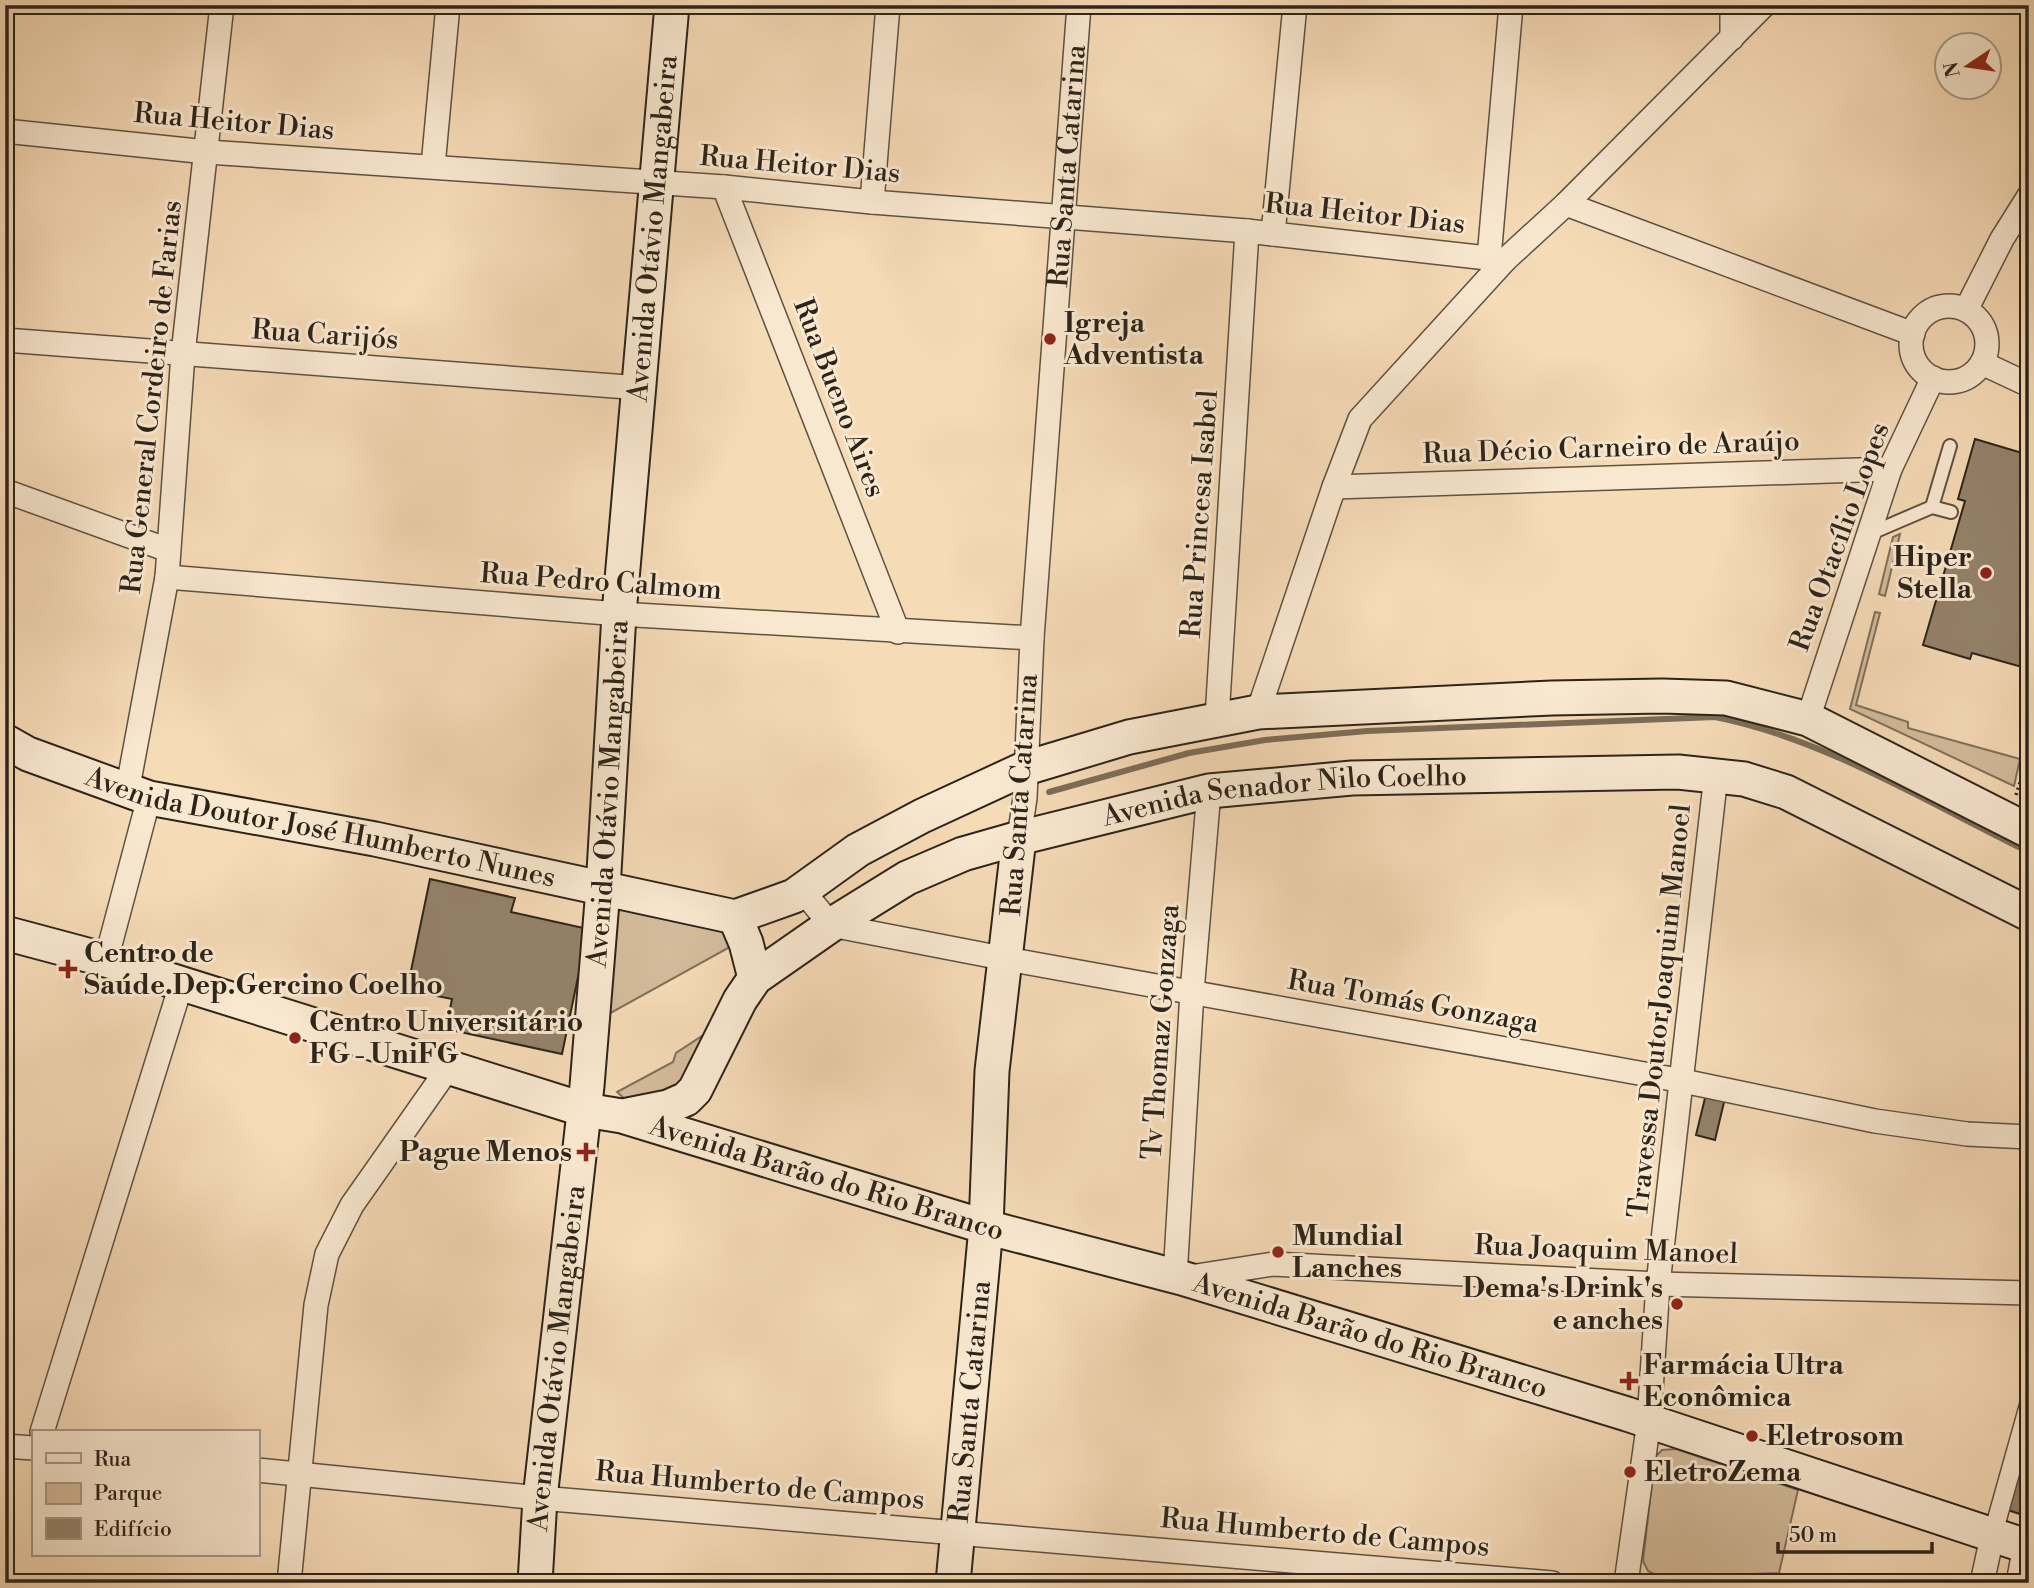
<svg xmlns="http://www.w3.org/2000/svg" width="2034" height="1588" font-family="'Libre Bodoni',serif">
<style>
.green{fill:#d4bc9c;stroke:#80705b;stroke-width:2}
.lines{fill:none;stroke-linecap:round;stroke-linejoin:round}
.stream{stroke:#7c6d58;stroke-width:6}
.building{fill:#95836c;stroke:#2c241a;stroke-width:2}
.service-casing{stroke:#5e5241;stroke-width:16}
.pedestrian-casing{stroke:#5e5241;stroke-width:21}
.minor-casing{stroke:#5e5241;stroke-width:26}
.secondary-casing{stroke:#2c241a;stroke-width:37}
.path{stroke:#2c241a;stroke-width:3.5;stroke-dasharray:2 3.5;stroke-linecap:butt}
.service{stroke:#f9e8d0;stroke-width:12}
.pedestrian{stroke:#f9e8d0;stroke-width:18}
.minor{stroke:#f9e8d0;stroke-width:23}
.secondary{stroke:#f9e8d0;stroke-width:33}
.poi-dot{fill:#8f2418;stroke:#f9e8d0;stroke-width:2.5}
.labels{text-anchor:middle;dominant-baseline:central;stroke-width:6;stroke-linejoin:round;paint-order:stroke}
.street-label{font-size:28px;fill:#2c241a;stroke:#f9e8d0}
.poi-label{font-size:28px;font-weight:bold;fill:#2c241a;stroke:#f9e8d0;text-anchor:start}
</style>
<rect width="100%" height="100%" fill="#f6dbb7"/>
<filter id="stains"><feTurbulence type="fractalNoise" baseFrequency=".00286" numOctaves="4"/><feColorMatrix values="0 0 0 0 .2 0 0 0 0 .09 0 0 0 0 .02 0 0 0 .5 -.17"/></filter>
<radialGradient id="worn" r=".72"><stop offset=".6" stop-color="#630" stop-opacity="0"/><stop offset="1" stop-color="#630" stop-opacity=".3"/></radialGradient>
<path class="green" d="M1900,534L1885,596L1879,594L1893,537Z
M1875,612L1880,613L1856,705L1908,722V728L2020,759L2014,786L1850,709Z
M624,906L725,924L730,947L607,1015L617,913Z
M705,1034L693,1086L626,1100L617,1092L673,1062L676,1053Z
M1676,1449L1798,1490L1779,1573L1660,1577L1648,1571L1643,1561L1655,1457L1662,1450Z"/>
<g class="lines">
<path class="stream" d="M1049,792L1189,753L1265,740L1367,731L1715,717C1823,738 1930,804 2029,852"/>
</g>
<path class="building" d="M1975,439L2029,455V669L1972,653L1970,659L1923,645L1965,501L1958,499Z
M430,879L515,898L511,912L588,929L562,1054L446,1029L452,999L407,990Z
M1706,1094L1725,1098L1715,1140L1696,1135Z
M2029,1427V1517L2002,1508Z"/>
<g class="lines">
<defs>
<path id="service" d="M1932,507L1951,512
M1869,534L1932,507L1950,446"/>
<path id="pedestrian" d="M1992,1537L2029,1405"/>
<g id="minor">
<path d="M1732,38V5"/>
<path d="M5,131L207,152L724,187L872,202L1247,231L1505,260"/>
<path d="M433,166L448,5"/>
<path d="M724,187L898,632"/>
<path d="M872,202L888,5"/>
<path d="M1566,204L1913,334"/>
<path d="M1273,234L1295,5"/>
<path d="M1489,258L1511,5"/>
<circle cx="1949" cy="344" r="38"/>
<path d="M1966,310L2002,239L2029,196"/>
<path d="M5,340L641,388"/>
<path d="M1982,363L2029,385"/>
<path d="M1334,487L1890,469"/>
<path d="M5,491L168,550"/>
<path d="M167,577L619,614L1032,638"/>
<path d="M1258,712L1334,487L1360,419L1505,260L1566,204L1764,5"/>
<path d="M1217,718L1247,231"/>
<path d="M1808,719L1890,469L1933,378"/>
<path d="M127,792L167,577L183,354L222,5"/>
<path id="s1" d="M1019,838L1025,798L1032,638L1079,5"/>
<path d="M803,891L831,925L1007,959L1683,1081L1875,1121L1967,1134L2029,1137"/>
<path d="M106,960L149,798"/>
<path d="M1175,1277L1192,992L1209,791"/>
<path d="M1190,1277L1273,1264L1658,1284L2029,1293"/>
<path d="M42,1432L181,985"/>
<path d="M5,1446L33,1448"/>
<path d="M257,1470L540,1498L1552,1583"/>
<path d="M289,1583L316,1305L327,1254L352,1205L449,1067"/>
<path d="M1626,1583L1649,1421L1658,1284L1716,775"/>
<path d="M1982,1583L1992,1537"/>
<path d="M2018,1583L2025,1546"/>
</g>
<g id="secondary">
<path id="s2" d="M5,741L28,754L149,798L375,839L735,917L794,896L858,850L922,816L1026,768L1129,737L1258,712L1552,698L1662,696L1726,698L1808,719L2029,831"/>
<path d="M735,917L746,943L755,978"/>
<path id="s3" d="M5,933L106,960L585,1110L622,1116L986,1227L1182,1278L1627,1414L2029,1547"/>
<path id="s4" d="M628,1115L668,1107L686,1099L695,1090L740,1000L755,978L831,925L907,878L963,854L1019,838L1209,791L1352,778L1678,772L1744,779L1786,792L2029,914"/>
<path id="s5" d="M535,1583L540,1498L587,1086L603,889L619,614L672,5"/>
<path id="s6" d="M953,1583L986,1227L992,1071L1019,838"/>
</g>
</defs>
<use href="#service" class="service-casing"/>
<use href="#pedestrian" class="pedestrian-casing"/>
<use href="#minor" class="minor-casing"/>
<use href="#secondary" class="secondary-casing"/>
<path class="path" d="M2016,795L2029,754"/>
<use href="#service" class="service"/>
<use href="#pedestrian" class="pedestrian"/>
<use href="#minor" class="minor"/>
<use href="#secondary" class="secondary"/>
</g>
<g class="poi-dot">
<circle cx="1050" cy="339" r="7"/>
<circle cx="1986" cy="573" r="7"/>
<path d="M64.5 958.5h7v7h7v7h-7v7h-7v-7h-7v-7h7z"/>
<circle cx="295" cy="1038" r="7"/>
<path d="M582.5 1141.5h7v7h7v7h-7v7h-7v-7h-7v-7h7z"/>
<circle cx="1278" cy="1252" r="7"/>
<circle cx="1677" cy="1304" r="7"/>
<path d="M1625.5 1370.5h7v7h7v7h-7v7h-7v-7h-7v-7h7z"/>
<circle cx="1752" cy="1436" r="7"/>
<circle cx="1630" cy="1472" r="7"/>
</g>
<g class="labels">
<g class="street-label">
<text transform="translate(234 122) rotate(5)">Rua Heitor Dias</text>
<text transform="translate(800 165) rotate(5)">Rua Heitor Dias</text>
<text stroke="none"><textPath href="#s1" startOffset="674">Rua Santa Catarina</textPath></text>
<text transform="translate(1365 214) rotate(6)">Rua Heitor Dias</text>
<text stroke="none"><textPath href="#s5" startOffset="1360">Avenida Otávio Mangabeira</textPath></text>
<text transform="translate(325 335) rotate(4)">Rua Carijós</text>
<text transform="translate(152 397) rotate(-84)">Rua General Cordeiro de Farias</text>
<text transform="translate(839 398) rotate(69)">Rua Bueno Aires</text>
<text transform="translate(1611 448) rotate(-2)">Rua Décio Carneiro de Araújo</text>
<text transform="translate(1200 514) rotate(-86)">Rua Princesa Isabel</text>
<text transform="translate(1840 537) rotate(-70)">Rua Otacílio Lopes</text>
<text transform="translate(601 582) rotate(4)">Rua Pedro Calmom</text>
<text stroke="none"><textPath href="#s5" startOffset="793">Avenida Otávio Mangabeira</textPath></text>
<text transform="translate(1020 795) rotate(-86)">Rua Santa Catarina</text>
<text stroke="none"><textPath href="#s4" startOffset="772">Avenida Senador Nilo Coelho</textPath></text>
<text stroke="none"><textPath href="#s2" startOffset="329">Avenida Doutor José Humberto Nunes</textPath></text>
<text transform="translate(1413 1002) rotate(10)">Rua Tomás Gonzaga</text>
<text transform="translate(1660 1011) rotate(-84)">Travessa DoutorJoaquim Manoel</text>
<text transform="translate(1161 1032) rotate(-86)">Tv Thomaz Gonzaga</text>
<text stroke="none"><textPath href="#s3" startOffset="858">Avenida Barão do Rio Branco</textPath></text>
<text transform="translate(1606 1250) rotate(2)">Rua Joaquim Manoel</text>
<text stroke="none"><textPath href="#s3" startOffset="1424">Avenida Barão do Rio Branco</textPath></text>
<text stroke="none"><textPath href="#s5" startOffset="226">Avenida Otávio Mangabeira</textPath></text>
<text stroke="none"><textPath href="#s6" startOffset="182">Rua Santa Catarina</textPath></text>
<text transform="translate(760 1486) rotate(5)">Rua Humberto de Campos</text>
<text transform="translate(1325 1533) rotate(5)">Rua Humberto de Campos</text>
</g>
<g class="poi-label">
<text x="1064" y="323">Igreja<tspan x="1064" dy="32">Adventista</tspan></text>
<text x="1972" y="557" text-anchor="end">Hiper<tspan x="1972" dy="32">Stella</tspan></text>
<text x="84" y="953">Centro de<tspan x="84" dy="32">Saúde.Dep.Gercino Coelho</tspan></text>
<text x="309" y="1022">Centro Universitário<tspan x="309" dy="32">FG - UniFG</tspan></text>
<text x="572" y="1152" text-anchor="end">Pague Menos</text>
<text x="1292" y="1236">Mundial<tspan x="1292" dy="32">Lanches</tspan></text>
<text x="1663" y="1288" text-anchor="end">Dema's Drink's<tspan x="1663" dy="32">e anches</tspan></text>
<text x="1643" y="1365">Farmácia Ultra<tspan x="1643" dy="32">Econômica</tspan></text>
<text x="1766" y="1436">Eletrosom</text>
<text x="1644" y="1472">EletroZema</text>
</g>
</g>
<rect width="2034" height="1588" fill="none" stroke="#f6dbb7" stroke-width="28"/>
<rect x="7" y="7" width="2020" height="1574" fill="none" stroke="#2c241a" stroke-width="3.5"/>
<rect x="14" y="14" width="2006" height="1560" fill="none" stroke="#2c241a" stroke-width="2"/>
<rect x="32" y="1430" width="228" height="126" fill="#f9e8d0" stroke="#a79a87" stroke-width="2"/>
<rect x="46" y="1453" width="35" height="10" fill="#f9e8d0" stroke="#a79a87" stroke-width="2"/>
<text x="94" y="1466" font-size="21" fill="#2c241a">Rua</text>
<rect x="46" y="1483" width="35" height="21" fill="#d4bc9c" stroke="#a79a87" stroke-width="2"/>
<text x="94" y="1500" font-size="21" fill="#2c241a">Parque</text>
<rect x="46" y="1518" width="35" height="21" fill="#95836c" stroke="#a79a87" stroke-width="2"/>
<text x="94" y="1536" font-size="21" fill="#2c241a">Edifício</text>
<g transform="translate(1968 66) rotate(257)"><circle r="33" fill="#f9e8d0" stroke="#a79a87" stroke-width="2"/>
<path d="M0-5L12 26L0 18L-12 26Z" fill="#8f2418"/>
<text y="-10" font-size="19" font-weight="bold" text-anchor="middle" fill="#2c241a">N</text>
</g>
<path d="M1778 1542v10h154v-10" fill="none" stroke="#2c241a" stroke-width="3.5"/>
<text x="1789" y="1542" font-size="21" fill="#2c241a" stroke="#f9e8d0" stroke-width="5" paint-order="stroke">50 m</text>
<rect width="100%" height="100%" filter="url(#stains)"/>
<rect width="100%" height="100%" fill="url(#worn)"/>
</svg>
